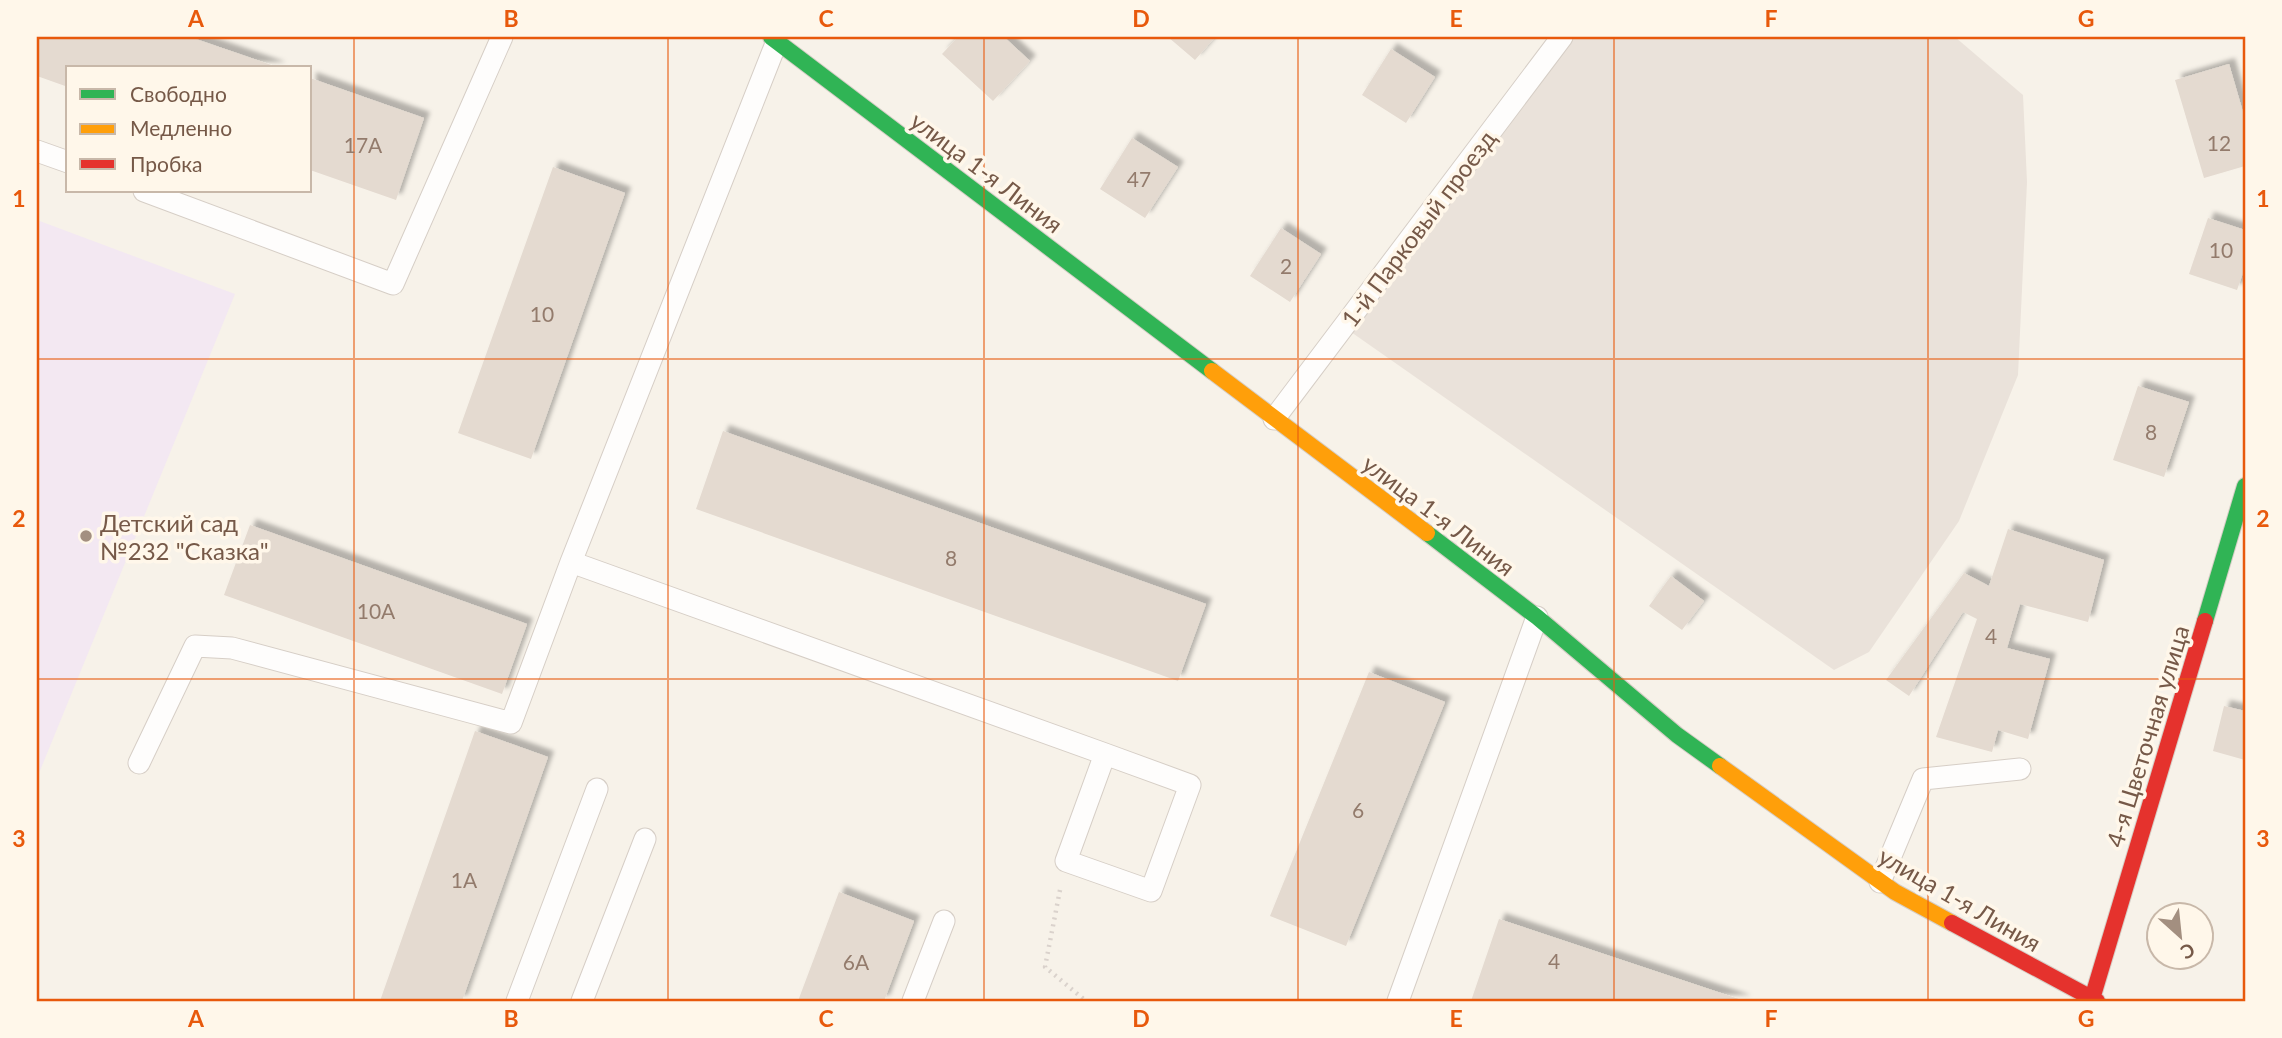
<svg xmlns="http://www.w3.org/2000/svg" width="2282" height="1038" font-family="Lato,sans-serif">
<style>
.industrial{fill:#eae2da}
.education{fill:#f3e8f2}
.building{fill:#e4dad0;filter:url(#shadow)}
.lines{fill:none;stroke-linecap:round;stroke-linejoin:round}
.lane-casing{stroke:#d6cec6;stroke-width:23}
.fast-casing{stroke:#d6cec6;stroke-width:18}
.slow-casing{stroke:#d6cec6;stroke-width:18}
.jam-casing{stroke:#d6cec6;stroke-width:18}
.path{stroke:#dad2cc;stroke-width:4.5;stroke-dasharray:2 5;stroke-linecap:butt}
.lane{stroke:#fefdfc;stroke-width:21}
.fast{stroke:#30b455;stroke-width:16}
.slow{stroke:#ff9f0a;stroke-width:16}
.jam{stroke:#e5322d;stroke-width:16}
.grid{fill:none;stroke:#e8590c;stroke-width:2;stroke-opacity:0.55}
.poi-dot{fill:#a38f80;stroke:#fff7ea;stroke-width:2.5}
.labels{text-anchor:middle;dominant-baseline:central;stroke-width:7;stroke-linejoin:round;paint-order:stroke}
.number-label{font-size:21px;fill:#937b6c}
.street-label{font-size:24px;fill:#765948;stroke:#fff7ea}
.poi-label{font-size:24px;fill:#765948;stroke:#fff7ea;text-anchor:start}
.neatline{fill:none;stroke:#e8590c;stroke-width:2.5}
.grid-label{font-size:23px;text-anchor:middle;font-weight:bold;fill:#e8590c}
</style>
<defs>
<filter id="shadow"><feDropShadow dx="6" dy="-6" stdDeviation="2" flood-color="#0004"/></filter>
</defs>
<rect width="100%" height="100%" fill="#f7f2e9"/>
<path class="industrial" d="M1572,37H1955L2023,95L2027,182L2018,375L1959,521L1869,652L1834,670L1351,332Z"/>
<path class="education" d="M37,220L235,294L37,778Z"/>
<path class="building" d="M37,37H190L280,68H68V87L37,76Z
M958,37H1004L1030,61L993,101L942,54Z
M1168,37H1215L1195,60Z
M1391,49L1435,77L1406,123L1362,95Z
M2229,64L2245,119V166L2204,178L2175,80Z
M310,78L424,118L396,200L310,170Z
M1132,138L1178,167L1145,218L1100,189Z
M553,167L625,193L531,459L458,433Z
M2208,218L2245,230V267L2237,290L2189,274Z
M1281,228L1321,254L1290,302L1250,276Z
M2138,386L2189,402L2164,477L2113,460Z
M723,431L1206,604L1178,681L696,509Z
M250,525L527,624L502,694L224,595Z
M2008,529L2104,560L2088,622L2020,604L2007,648L2050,659L2028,739L1998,730L1992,752L1936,737L1977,619L1963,612L1909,696L1886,680L1964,573L1989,586Z
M1671,576L1704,601L1682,630L1649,606Z
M1369,672L1445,702L1346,946L1270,916Z
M2224,706L2245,711V760L2213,751Z
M475,731L548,757L462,1001H380Z
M839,892L914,921L884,1001H798Z
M1499,919L1745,1001H1471Z"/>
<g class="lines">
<defs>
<path id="lane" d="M37,151L68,162
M144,191L393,284L502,37
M1274,419L1562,37
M571,562L1105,754L1190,785L1151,891L1066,861L1105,754
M139,763L195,646L232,648L511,723L571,562L777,41
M1880,882L1923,779L2020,769
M517,1001L597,789
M582,1001L645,839
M913,1001L944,921
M1398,1001L1537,617"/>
<path id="fast" d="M771,37L1212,371
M1427,533L1537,617L1677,735L1720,766
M2205,621L2245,486"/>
<path id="slow" d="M1212,371L1427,533
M1720,766L1895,892L1952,923"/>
<path id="jam" d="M1952,923L2097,1001
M2092,999L2205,621"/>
</defs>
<use href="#lane" class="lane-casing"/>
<use href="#fast" class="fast-casing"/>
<use href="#slow" class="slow-casing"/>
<use href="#jam" class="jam-casing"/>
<path class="path" d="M1060,890L1045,967L1086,1001"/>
<use href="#lane" class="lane"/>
<use href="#fast" class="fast"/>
<use href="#slow" class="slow"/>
<use href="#jam" class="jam"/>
</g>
<path class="grid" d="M354,37V1001M668,37V1001M984,37V1001M1298,37V1001M1614,37V1001M1928,37V1001M37,359H2245M37,679H2245"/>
<circle class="poi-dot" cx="86" cy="536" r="7"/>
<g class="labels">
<g class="number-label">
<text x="2219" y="142">12</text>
<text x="363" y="144">17А</text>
<text x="1139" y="178">47</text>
<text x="2221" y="249">10</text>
<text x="1286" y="265">2</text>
<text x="542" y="313">10</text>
<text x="2151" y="431">8</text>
<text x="951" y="557">8</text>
<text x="376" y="610">10А</text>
<text x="1991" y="635">4</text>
<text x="1358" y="809">6</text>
<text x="464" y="879">1А</text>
<text x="1554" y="960">4</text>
<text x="856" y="961">6А</text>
</g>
<g class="street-label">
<text transform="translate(987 172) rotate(37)">улица 1-я Линия</text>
<text transform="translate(1418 228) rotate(-53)">1-й Парковый проезд</text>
<text transform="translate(1439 515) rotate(37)">улица 1-я Линия</text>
<text transform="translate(2147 736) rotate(-73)">4-я Цветочная улица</text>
<text transform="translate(1960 899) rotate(30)">улица 1-я Линия</text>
</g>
<g class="poi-label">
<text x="100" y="522">Детский сад<tspan x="100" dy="28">№232 "Сказка"</tspan></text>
</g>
</g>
<rect width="2282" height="1038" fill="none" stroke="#fff7ea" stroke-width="77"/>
<rect x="66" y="66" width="245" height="126" fill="#fff7ea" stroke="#c8b8a9" stroke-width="2"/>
<rect x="80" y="89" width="35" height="10" fill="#30b455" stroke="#c8b8a9" stroke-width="2"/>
<text x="130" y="102" font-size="21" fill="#765948">Свободно</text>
<rect x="80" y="124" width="35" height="10" fill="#ff9f0a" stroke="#c8b8a9" stroke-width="2"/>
<text x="130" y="136" font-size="21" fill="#765948">Медленно</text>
<rect x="80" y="159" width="35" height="10" fill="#e5322d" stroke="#c8b8a9" stroke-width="2"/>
<text x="130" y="172" font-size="21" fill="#765948">Пробка</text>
<g transform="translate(2180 936) rotate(153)"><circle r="33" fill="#fff7ea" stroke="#c8b8a9" stroke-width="2"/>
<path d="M0-5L12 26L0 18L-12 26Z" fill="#a38f80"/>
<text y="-10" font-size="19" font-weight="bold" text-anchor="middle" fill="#765948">С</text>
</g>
<rect x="38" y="38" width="2206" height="962" class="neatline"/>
<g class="grid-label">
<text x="196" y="27">A</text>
<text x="511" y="27">B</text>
<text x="826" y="27">C</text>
<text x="1141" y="27">D</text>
<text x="1456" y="27">E</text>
<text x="1771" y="27">F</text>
<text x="2086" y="27">G</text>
<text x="19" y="207">1</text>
<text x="2263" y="207">1</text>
<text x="19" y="527">2</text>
<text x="2263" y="527">2</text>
<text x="19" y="847">3</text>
<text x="2263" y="847">3</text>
<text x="196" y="1027">A</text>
<text x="511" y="1027">B</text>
<text x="826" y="1027">C</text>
<text x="1141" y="1027">D</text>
<text x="1456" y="1027">E</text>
<text x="1771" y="1027">F</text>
<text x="2086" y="1027">G</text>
</g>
</svg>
